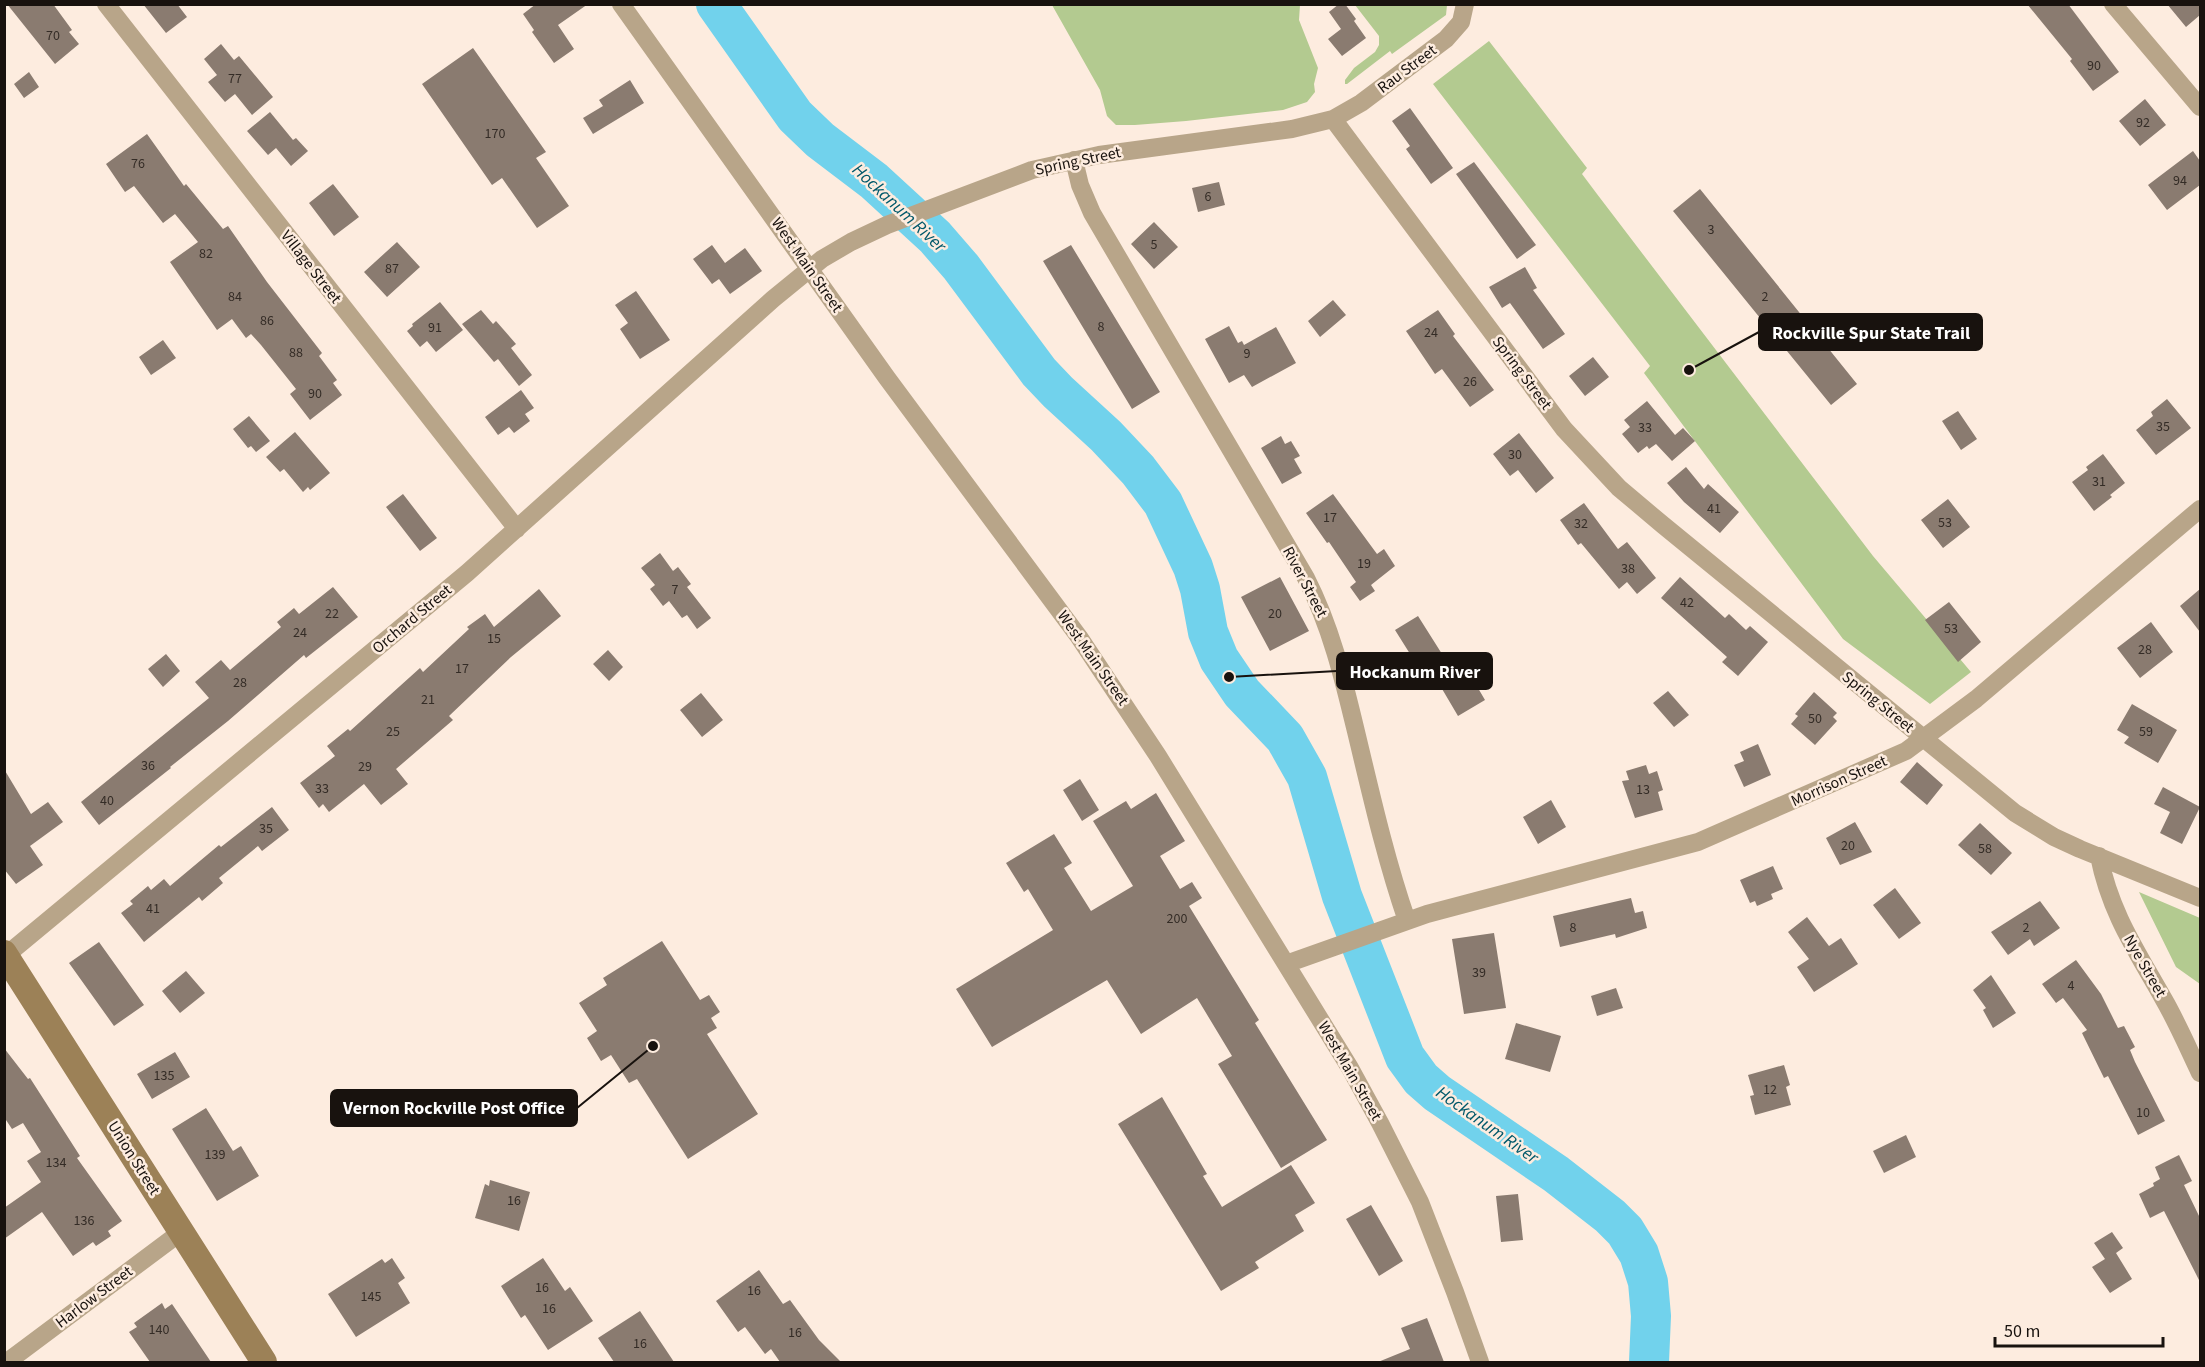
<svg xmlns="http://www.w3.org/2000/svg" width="2205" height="1367" font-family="'Source Sans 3',sans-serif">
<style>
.green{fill:#b3ca90}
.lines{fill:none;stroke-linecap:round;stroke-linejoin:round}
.river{stroke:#71d2ec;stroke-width:40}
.building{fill:#8a7b70}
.minor{stroke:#b8a589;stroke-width:18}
.secondary{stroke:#9c8157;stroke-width:26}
.labels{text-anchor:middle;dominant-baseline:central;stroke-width:5;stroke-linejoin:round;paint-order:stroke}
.number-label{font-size:14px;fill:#342c26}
.street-label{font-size:16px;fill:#18120e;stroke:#fdecdf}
.water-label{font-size:18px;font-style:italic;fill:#00586a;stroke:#fdecdf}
.leader{fill:none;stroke:#18120e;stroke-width:2}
.callout-dot{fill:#18120e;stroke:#fdecdf;stroke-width:2}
.callout{fill:#18120e;stroke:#18120e;stroke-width:2}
.callout-label{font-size:18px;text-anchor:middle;font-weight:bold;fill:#fff}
</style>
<rect width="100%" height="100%" fill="#fdecdf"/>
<path class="green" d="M1052,5H1300L1299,20L1318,68L1314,84L1315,92L1307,102L1283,110L1186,121L1135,125H1116L1107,116L1100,90Z
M1355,5H1447L1446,15L1392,54L1390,51L1347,84H1345V80L1354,68L1375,52L1379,45V36Z
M1489,41L1587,168L1582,174L1597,194L1873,556L1971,672L1930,704L1843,639L1644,373L1650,366L1433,84Z
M2139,892L2200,918V984L2176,967Z"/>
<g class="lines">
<path class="river" d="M716,4L795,116L820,140L874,181L935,237L961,267L1039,372L1058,392L1106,436L1138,470L1163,503L1193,567L1200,589L1208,632L1219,659L1242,693L1285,738L1307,777L1342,896L1405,1057L1421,1079L1437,1093L1556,1174L1610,1216L1625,1231L1639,1254L1648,1282L1651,1316L1649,1362"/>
</g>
<path class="building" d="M7,4H53L72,30L69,32L79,44L55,64Z
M143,4H177L187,17L166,33Z
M536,4H588L558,25L574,49L554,63L532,32L534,30L523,14Z
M1339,4H1345L1356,19L1354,21L1366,38L1342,56L1328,39L1341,29L1329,12Z
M2027,4H2068L2119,72L2093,91L2070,61L2072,59Z
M2167,4H2200V15L2186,27Z
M221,44L234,60L239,56L273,97L252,115L235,94L225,102L208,82L217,75L204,59Z
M473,48L546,152L536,158L569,206L537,228L502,178L492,185L422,84Z
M29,72L39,87L24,98L14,84Z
M630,80L644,103L593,134L583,118L603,106L599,100Z
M2145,99L2166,125L2140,146L2119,121Z
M1410,108L1453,168L1431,184L1406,149L1410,146L1392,121Z
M270,112L293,140L296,138L308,151L291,166L276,148L268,155L247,131Z
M147,134L184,186L186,184L223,229L228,226L267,282L322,353L319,356L337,380L333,383L342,395L310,420L290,394L296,389L261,345L251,334L246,338L232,319L217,330L170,262L198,242L175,214L163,223L134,186L125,192L106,164Z
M2193,151L2200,161V185L2167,210L2148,185Z
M1474,162L1536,245L1517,259L1456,174Z
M1219,182L1225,205L1198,212L1192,188Z
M333,184L359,217L334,236L309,203Z
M1700,189L1857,384L1831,405L1673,211Z
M1154,222L1178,247L1154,269L1131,244Z
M397,242L420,267L387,297L364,272Z
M712,245L725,263L745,248L762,271L730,294L719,279L712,284L693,259Z
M1071,245L1160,392L1132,409L1043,261Z
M1525,267L1537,288L1533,290L1565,334L1543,349L1510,303L1502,308L1489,287Z
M636,291L670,340L640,359L620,329L628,323L615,305Z
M1333,300L1346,315L1320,337L1308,321Z
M440,302L463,330L436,352L427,341L420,347L407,331L413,326L412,324Z
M481,310L493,324L496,321L516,344L511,348L532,375L519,386L498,359L494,362L462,324Z
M1438,310L1455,334L1453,336L1494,390L1470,407L1442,369L1435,374L1406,331Z
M1229,326L1238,343L1242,341L1244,345L1276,327L1296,363L1252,387L1244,375L1229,383L1205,339Z
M163,340L176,358L151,375L139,357Z
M1593,357L1609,377L1585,396L1569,376Z
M521,390L534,408L525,414L530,421L514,433L509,427L498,435L485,417Z
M2167,399L2191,428L2156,455L2136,430L2153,416L2151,412Z
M1647,401L1675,435L1683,428L1695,441L1672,461L1656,444L1649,449L1647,446L1638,453L1622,434L1630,427L1624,420Z
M1958,411L1977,439L1961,450L1942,421Z
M249,416L270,441L256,452L251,446L248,448L233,429Z
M295,432L330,473L310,490L308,487L303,492L284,469L280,472L266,457Z
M1519,433L1554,478L1536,493L1518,470L1510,476L1493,454Z
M1281,436L1285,444L1291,441L1300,456L1294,459L1302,473L1282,484L1261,448Z
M2103,454L2125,483L2110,495L2112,497L2094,511L2072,482L2088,470L2086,467Z
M1686,467L1704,489L1708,484L1739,512L1720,533L1684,502L1667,483Z
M403,494L437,538L420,551L386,507Z
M1333,494L1377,554L1384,549L1395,566L1371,585L1375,591L1360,601L1350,587L1356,582L1329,542L1327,543L1306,513Z
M1948,499L1970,527L1943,548L1921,520Z
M1584,503L1618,549L1627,542L1656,578L1637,594L1627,582L1619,589L1581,543L1578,545L1560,520Z
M660,553L673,571L678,567L691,584L687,587L711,618L697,629L687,615L682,618L669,601L663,606L650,589L655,585L641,568Z
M1280,577L1309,631L1270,651L1241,597Z
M1680,577L1725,618L1729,614L1746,630L1750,626L1768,642L1738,676L1722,662L1727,657L1661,598Z
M333,587L358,617L306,658L304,655L228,721L170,767L171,768L99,825L81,802L209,698L195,682L221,660L230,670L281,627L277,622L294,608L299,614Z
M539,589L561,616L511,657L449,716L453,720L396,769L408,784L381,805L364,784L329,812L323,804L319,808L300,783L335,756L327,746L348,729L350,731L420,668L423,672L469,629L467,627L485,614L494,627Z
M2200,589V632L2180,606Z
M1949,602L1981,642L1958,662L1925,620Z
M1418,616L1454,673L1465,666L1485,700L1458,716L1425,660L1417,665L1395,630Z
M2151,622L2173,652L2140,678L2117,648Z
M608,650L623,667L609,681L593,664Z
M166,654L180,671L163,687L148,669Z
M1668,691L1689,715L1674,727L1653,703Z
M1814,692L1837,713L1833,717L1837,721L1815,745L1791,724L1798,716L1795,714Z
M701,693L723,720L702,737L680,710Z
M2132,704L2177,730L2158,763L2124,743L2129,737L2117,730Z
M1758,744L1771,775L1744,787L1734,765L1744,761L1740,752Z
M1917,762L1943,785L1927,805L1900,782Z
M1646,765L1649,774L1657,771L1663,790L1658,792L1663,810L1635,818L1622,781L1629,780L1626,771Z
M4,769L31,814L48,802L63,822L30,846L43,865L16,884L4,869Z
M1080,779L1099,810L1082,821L1063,790Z
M2163,787L2200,807L2182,844L2160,833L2170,812L2154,804Z
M1156,793L1185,841L1160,856L1180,889L1192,882L1202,898L1189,906L1259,1020L1255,1023L1327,1140L1281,1168L1218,1064L1232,1056L1197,998L1141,1034L1107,980L992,1047L956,989L1053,930L1028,889L1024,892L1006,863L1054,834L1072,863L1064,868L1091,911L1133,886L1093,821L1126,801L1131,809Z
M1551,800L1566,827L1538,844L1523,817Z
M272,807L289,830L262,851L258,846L219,878L223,883L202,901L199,897L144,942L121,913L133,904L130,901L148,886L151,890L164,879L170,886L219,845L221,847Z
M1855,822L1872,852L1840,865L1826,838Z
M1980,823L2012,853L1991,875L1958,845Z
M1773,866L1783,889L1771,894L1773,899L1757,906L1755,901L1750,903L1740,880Z
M1895,888L1921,923L1899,939L1873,905Z
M1631,898L1635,913L1643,911L1647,928L1616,938L1615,934L1560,947L1553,916Z
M2040,901L2060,928L2034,946L2030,939L2008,955L1991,932Z
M1807,917L1829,946L1841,938L1858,964L1814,992L1797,967L1809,959L1788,932Z
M1494,933L1506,1008L1464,1014L1452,939Z
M662,941L700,1000L709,995L720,1012L711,1018L717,1028L707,1034L758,1114L688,1159L637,1079L629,1083L611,1055L601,1061L587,1038L597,1031L579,1003L607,985L603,978Z
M99,942L144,1005L114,1026L69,963Z
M2076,960L2101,994L2118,1028L2124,1026L2135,1047L2130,1050L2135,1062L2165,1121L2138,1135L2108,1076L2104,1078L2082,1033L2087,1030L2063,998L2056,1003L2042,984Z
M186,971L205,993L180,1013L162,991Z
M1991,975L2016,1013L1993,1028L1983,1010L1986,1008L1973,990Z
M1616,988L1623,1008L1597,1016L1591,996Z
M1516,1023L1561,1036L1550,1072L1505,1059Z
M4,1048L28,1079L30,1078L80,1156L77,1158L122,1221L108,1231L111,1236L96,1246L93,1242L73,1256L42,1212L4,1239V1208L41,1182L27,1161L41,1152L23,1123L12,1129L4,1117Z
M175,1052L190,1077L152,1099L137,1074Z
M1784,1065L1790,1085L1786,1087L1791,1105L1755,1115L1750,1096L1754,1095L1748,1075Z
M1162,1097L1207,1174L1203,1176L1222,1207L1291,1165L1315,1203L1295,1215L1304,1231L1255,1262L1259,1268L1221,1291L1118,1124Z
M206,1108L233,1151L241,1146L259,1176L217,1201L172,1129Z
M1906,1135L1916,1157L1884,1173L1873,1151Z
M2179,1155L2192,1181L2184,1185L2200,1218V1282L2164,1211L2150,1218L2139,1194L2154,1186L2153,1183L2160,1179L2155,1167Z
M490,1180L530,1192L519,1231L475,1218L485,1184L489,1186Z
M1518,1194L1523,1240L1501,1242L1496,1196Z
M1371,1205L1403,1261L1379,1276L1346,1219Z
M2112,1232L2123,1248L2116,1253L2132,1279L2110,1293L2092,1267L2105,1259L2094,1243Z
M392,1258L405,1278L398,1283L410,1303L356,1337L328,1294L382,1259L385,1263Z
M543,1258L565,1291L570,1287L593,1321L548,1350L525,1315L521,1318L501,1286Z
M759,1270L783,1304L790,1300L819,1340L841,1362H780L771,1349L765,1354L745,1327L738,1332L716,1301Z
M162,1303L165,1309L172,1304L211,1362H150L129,1332L137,1327L134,1323Z
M640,1311L674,1362H614L598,1338Z
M1427,1318L1444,1362H1378L1410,1349L1401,1328Z"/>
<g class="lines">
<path class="minor" d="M106,4L517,529
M621,4L887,378L1079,637L1158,756L1350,1068L1380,1123L1420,1202L1455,1292L1480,1362
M2113,4L2200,107
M1333,119L1564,429L1619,488L1663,525L2015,813L2054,837L2080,849L2200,898
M1074,160L1080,185L1092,213L1306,578C1333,631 1345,686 1359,744C1373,803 1387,863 1407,921
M2099,856C2110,912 2136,950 2163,998C2177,1022 2188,1048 2200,1073
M4,957L467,573L773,299L822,259L851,242L887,225L1032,170L1099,155L1292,129L1333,119L1361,103L1446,39L1461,22L1465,4
M1286,964L1427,914L1698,842L1906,751L1976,699L2200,509
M7,1362L181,1232"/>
<path class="secondary" d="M4,953L264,1362"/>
</g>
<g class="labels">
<g class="number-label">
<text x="53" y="36">70</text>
<text x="2094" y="66">90</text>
<text x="235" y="79">77</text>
<text x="2143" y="123">92</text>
<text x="495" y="134">170</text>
<text x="138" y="164">76</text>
<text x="2180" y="181">94</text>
<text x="1208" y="197">6</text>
<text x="1711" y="230">3</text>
<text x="1154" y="245">5</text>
<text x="206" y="254">82</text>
<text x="392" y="269">87</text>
<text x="235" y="297">84</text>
<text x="1765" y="297">2</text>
<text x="267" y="321">86</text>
<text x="1101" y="327">8</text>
<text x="435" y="328">91</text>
<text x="1431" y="333">24</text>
<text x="296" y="353">88</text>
<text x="1247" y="354">9</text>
<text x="1470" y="382">26</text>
<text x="315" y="394">90</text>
<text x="2163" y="427">35</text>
<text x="1645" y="428">33</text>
<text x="1515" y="455">30</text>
<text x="2099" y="482">31</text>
<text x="1714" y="509">41</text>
<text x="1330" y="518">17</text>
<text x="1945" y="523">53</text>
<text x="1581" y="524">32</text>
<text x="1364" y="564">19</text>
<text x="1628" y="569">38</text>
<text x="675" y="590">7</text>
<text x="1687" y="603">42</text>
<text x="332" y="614">22</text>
<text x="1275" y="614">20</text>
<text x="1951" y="629">53</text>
<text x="300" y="633">24</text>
<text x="494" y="639">15</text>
<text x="2145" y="650">28</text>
<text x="462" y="669">17</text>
<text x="240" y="683">28</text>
<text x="428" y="700">21</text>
<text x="1815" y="719">50</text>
<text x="393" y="732">25</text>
<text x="2146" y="732">59</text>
<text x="148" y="766">36</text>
<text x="365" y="767">29</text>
<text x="322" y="789">33</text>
<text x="1643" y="790">13</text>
<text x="107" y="801">40</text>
<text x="266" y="829">35</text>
<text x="1848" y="846">20</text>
<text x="1985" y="849">58</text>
<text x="153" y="909">41</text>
<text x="1177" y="919">200</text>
<text x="1573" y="928">8</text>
<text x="2026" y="928">2</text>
<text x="1479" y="973">39</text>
<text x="2071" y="986">4</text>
<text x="164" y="1076">135</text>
<text x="1770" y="1090">12</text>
<text x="2143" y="1113">10</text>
<text x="215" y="1155">139</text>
<text x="56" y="1163">134</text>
<text x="514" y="1201">16</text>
<text x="84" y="1221">136</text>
<text x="542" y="1288">16</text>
<text x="754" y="1291">16</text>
<text x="371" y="1297">145</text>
<text x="549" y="1309">16</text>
<text x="159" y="1330">140</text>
<text x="795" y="1333">16</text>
<text x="640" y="1344">16</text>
</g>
<g class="street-label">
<text transform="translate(1407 69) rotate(-37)">Rau Street</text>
<text transform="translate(1078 161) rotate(-12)">Spring Street</text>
<text transform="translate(807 265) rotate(55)">West Main Street</text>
<text transform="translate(311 267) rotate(52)">Village Street</text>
<text transform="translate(1522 373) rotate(53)">Spring Street</text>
<text transform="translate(1305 582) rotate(62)">River Street</text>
<text transform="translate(412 619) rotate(-40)">Orchard Street</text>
<text transform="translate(1093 658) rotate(55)">West Main Street</text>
<text transform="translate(1878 702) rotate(39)">Spring Street</text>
<text transform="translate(1839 781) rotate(-24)">Morrison Street</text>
<text transform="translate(2145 966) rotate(60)">Nye Street</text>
<text transform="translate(1350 1071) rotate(60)">West Main Street</text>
<text transform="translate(134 1158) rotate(58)">Union Street</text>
<text transform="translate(94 1297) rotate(-37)">Harlow Street</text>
</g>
<g class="water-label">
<text transform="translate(899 208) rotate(43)">Hockanum River</text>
<text transform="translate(1487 1125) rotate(35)">Hockanum River</text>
</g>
</g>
<path class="leader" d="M1689 370L1759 332M1229 677L1337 671M653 1046L577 1108"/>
<g class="callout-dot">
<circle cx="1689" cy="370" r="6"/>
<circle cx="1229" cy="677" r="6"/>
<circle cx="653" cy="1046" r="6"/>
</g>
<g class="callout">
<rect x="1759" y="314" width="223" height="36" rx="6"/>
<rect x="1337" y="653" width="155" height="36" rx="6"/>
<rect x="331" y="1090" width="246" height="36" rx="6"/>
</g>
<g class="callout-label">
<text x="1871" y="339">Rockville Spur State Trail</text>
<text x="1415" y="678">Hockanum River</text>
<text x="454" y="1114">Vernon Rockville Post Office</text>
</g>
<rect width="2205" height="1367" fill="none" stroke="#18120e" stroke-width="12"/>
<path d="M1995 1337v9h168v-9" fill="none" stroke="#18120e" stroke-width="3"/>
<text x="2004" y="1337" font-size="18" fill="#18120e" stroke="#fdecdf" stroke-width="4.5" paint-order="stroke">50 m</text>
</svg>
